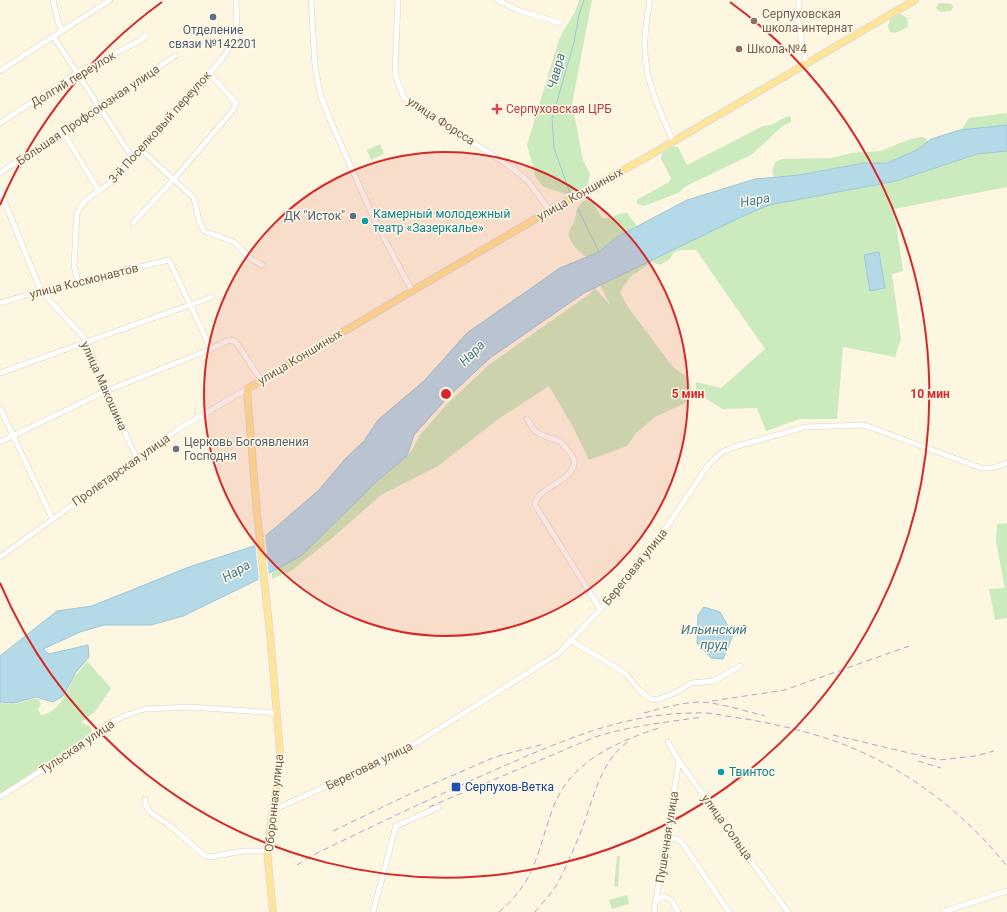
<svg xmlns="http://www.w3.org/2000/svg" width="1007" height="912" font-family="Roboto,sans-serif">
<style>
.green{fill:#cbebbf}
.water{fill:#b5dae7;stroke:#9ac8d9}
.pier{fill:#fdf6e1}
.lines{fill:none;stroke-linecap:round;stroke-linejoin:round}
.stream{stroke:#9ac8d9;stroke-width:1}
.minor-casing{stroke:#e2d2bc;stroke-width:6}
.major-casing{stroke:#e1dbd7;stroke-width:8}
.minor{stroke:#fff;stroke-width:5}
.major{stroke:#ffe596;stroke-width:6}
.rail{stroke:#b9a0c6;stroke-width:1;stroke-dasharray:6 4;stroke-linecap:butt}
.ring{fill:none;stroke:#d62828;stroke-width:2}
.service-dot{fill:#5c6f8a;stroke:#fff9e8;stroke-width:1.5}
.education-dot{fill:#8d6e63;stroke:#fff9e8;stroke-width:1.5}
.health-dot{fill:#e0444e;stroke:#fff9e8;stroke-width:1.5}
.culture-dot{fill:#0f9aa8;stroke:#fff9e8;stroke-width:1.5}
.worship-dot{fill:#6b7280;stroke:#fff9e8;stroke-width:1.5}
.transit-dot{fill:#1a4fb4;stroke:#fff9e8;stroke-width:1.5}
.labels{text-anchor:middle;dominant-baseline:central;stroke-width:3;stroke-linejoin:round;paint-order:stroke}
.education-label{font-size:12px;fill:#785e54;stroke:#fff9e8;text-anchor:start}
.service-label{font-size:12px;fill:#4e5e75;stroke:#fff9e8}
.street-label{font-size:12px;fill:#755d47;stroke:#fff9e8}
.health-label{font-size:12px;fill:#be3a42;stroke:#fff9e8;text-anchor:start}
.culture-label{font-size:12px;fill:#0d838f;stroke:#fff9e8;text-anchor:start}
.worship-label{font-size:12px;fill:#5b616d;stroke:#fff9e8;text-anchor:start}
.transit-label{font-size:12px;fill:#164399;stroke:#fff9e8;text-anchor:start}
.water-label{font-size:13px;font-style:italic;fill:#427a91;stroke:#fff9e8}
.centre{fill:#d62828;stroke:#fff9e8;stroke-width:2}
.ring-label{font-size:12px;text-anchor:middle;font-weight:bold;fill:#d62828;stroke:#fff9e8;stroke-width:3;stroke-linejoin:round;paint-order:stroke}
</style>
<rect width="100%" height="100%" fill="#fdf6e1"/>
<path class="green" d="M579,0H592L572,104L583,160L590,174L588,185L581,190L566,194L544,187L536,178L527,145L555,52L561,35L575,12Z
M939,3L951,4L953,7L951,11L940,12L936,8Z
M900,14L907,18L908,27L895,33L890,32L888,27L890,19Z
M1007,113V125L961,130L969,118Z
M789,116L791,118V122L783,126L751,155L686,186L678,193L644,206L637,204V200L640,198L669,182L671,178L661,159L662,153L673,146L678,147L687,165L763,126C774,126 779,119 789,116Z
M921,137L927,139V142L917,150L887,163H863L800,175L774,177L772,171L776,161L783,159L831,158L852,153L881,151L907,140Z
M380,144L384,154L371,160L367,150Z
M1007,151V187L894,209L903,271L892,274L901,339L895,357L843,347L837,419H800L766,431L757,408L722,409L696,392V382L721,388L765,349L696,250H682L674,252L670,259L660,265L652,262L630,277L620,292L628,307L673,367L689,378L692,392L685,403L655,417L637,432L627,446L589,460L572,425L549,386L497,420L438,466L381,495L330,540L291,571L272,579V572L302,555L377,481L407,456L411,452L419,436L447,404L490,364L588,295L595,288L610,305L600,285L741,217L769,205L896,181L977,154Z
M586,200L593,203L602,218C611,220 618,212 627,213L637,226L617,237L599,252L586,257C579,252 567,241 569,232C570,227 574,224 575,220C577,211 576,205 586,200Z
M1007,523V618L995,620L989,589L1005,588L996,542L997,524Z
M87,661L111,688L95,712L81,722L91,727V733L0,795V703L15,704L33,699H38L41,704L38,710L41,715C60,712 65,694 73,679C77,673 83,667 87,661Z
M617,856H620L618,887L614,886Z
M627,895L629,904L612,909L609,900Z"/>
<path class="water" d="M1007,125V151L977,154L896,181L769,205L741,217L584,293L490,358L447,398L414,435L407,456L377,481L302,555L253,582L183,616L151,625H104L80,632L43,649L49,654L88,645L89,657L76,672L63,696L53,702L36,697L14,703L0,702V656L57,611L92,606L189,567L254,546L319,490L345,459L364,441L378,420L424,381L467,333L560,268L599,252L617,237L687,200L755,179L800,175L863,163H887L917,150L931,139L960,130Z
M879,252L885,288L870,291L864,255Z
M704,607L720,612L733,635L723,659L711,658L697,643L698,615Z"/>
<path class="pier" d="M265,534L269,576L259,581L255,542Z"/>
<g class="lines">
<path class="stream" d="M570,193L554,148L552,119L574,42L579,15L584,0
M578,209L599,252"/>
<defs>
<path id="minor" d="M53,0L58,22L62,30
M311,0L315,66L320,94L330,120L375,221L412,291
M398,0L395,74L404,98L508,165L528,181L550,211
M497,0L520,11L560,23
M650,0C647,16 644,33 645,49C645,82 661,112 673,142
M799,0L798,22L806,62
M53,36L132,157
M0,71L110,0
M0,123L77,73L141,40L146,35
M63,132L99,191
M140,149L194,198L199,221L204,231L234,242L251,259L262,265
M0,173L175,56
M0,191L41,291L87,341L106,391L137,459
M133,223L174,179L233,110L236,103L209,73
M78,283L74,265L77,214C82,199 98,192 110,183L222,59L237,36L236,0
M0,303L41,291L169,260L211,349
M0,373L212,297
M0,408L52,518
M527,419C530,423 533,431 538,433C553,442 557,434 569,452C572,455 575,459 574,463C573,481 536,488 535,505L600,609
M0,442L106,391L211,349L229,340L234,341L238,345L261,380
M0,557L177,430L247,389
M570,640L625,673L639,690L650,699L657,700L677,692L691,683L714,681L740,666
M668,742L679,761L788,912
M0,797L72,751L108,724L124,716L145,709L191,707L278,713
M145,799V804L150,812L169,825L205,856L210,857L243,851H267
M273,810L399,754L559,653L611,598L653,547L709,464L722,452L734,447L805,427L864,425L981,468H993L1007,463
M668,837L680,840L729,912
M657,900L664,896L672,901L678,912
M373,912L396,826L439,807
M654,912L679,761
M943,912L1007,891"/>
<path id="major" d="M273,912L267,850L278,775L280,752L270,633L257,514L247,389L412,291L556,207L645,158L915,0"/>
</defs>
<use href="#minor" class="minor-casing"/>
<use href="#major" class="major-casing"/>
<use href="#minor" class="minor"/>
<use href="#major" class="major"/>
<path class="rail" d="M712,701L785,690L909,646
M644,713C662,708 684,702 702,702C724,704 745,711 765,716
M833,735L939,760L975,756L994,751
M918,761L941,768
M429,807L595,737C630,726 667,722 703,717
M333,831L414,792L495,757L544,744
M297,865L313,855C371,827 429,799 488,773C554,744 621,713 695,713C708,712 720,715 733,717C761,721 788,727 816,735C891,757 958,805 1007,866
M499,912C537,880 537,851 553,808C570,761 618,741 662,727
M535,912C542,903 552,893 558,883C565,869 571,855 577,841C592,809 597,762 629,741"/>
</g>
<circle cx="446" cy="394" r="242" fill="#d62828" fill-opacity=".12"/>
<g class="ring">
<circle cx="446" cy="394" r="242"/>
<path d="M0 205A484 484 0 0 1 162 2M730 2A484 484 0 1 1 0 583"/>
</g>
<g class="service-dot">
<circle cx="213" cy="17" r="4"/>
<circle cx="353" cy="216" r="4"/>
</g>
<g class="education-dot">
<circle cx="754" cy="21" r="4"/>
<circle cx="739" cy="49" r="4"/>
</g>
<path class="health-dot" d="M495 103h4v4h4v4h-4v4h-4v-4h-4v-4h4z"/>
<g class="culture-dot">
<circle cx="365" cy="221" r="4"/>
<circle cx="721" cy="772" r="4"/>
</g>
<circle class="worship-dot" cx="176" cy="449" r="4"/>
<rect class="transit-dot" x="451" y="782" width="10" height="10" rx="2"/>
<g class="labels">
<g class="education-label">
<text x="762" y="14">Серпуховская<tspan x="762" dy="14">школа-интернат</tspan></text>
<text x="747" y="49">Школа №4</text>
</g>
<g class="service-label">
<text x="213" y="30">Отделение<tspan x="213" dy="14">связи №142201</tspan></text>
<text x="345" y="216" text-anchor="end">ДК "Исток"</text>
</g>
<g class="street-label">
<text transform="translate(73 79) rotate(-31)">Долгий переулок</text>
<text transform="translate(88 115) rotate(-34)">Большая Профсоюзная улица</text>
<text transform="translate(441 121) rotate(33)">улица Форсса</text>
<text transform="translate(160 127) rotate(-48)">3-й Поселковый переулок</text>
<text transform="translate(580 194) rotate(-29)">улица Коншиных</text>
<text transform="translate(84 281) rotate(-14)">улица Космонавтов</text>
<text transform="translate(300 357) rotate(-31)">улица Коншиных</text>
<text transform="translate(104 386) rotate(66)">улица Макошина</text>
<text transform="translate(121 470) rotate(-35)">Пролетарская улица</text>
<text transform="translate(635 567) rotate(-51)">Береговая улица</text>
<text transform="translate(77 747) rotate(-34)">Тульская улица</text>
<text transform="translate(369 766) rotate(-26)">Береговая улица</text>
<text transform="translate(274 803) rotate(-84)">Оборонная улица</text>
<text transform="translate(727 827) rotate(54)">улица Сольца</text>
<text transform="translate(667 837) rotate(-81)">Пушечная улица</text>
</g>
<g class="health-label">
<text x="506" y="109">Серпуховская ЦРБ</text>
</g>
<g class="culture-label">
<text x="373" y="214">Камерный молодежный<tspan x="373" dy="14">театр «Зазеркалье»</tspan></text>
<text x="729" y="772">Твинтос</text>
</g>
<g class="worship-label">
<text x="184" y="442">Церковь Богоявления<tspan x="184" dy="14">Господня</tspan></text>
</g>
<g class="transit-label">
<text x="465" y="787">Серпухов-Ветка</text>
</g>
<g class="water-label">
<text transform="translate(556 71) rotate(-75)">Чавра</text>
<text transform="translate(755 200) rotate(-10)">Нара</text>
<text transform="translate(472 353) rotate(-45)">Нара</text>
<text transform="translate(236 571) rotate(-31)">Нара</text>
<text x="714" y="629">Ильинский<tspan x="714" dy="15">пруд</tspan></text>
</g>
</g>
<circle cx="446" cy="394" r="6" class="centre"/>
<g class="ring-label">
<text x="688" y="398">5 мин</text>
<text x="930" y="398">10 мин</text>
</g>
</svg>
